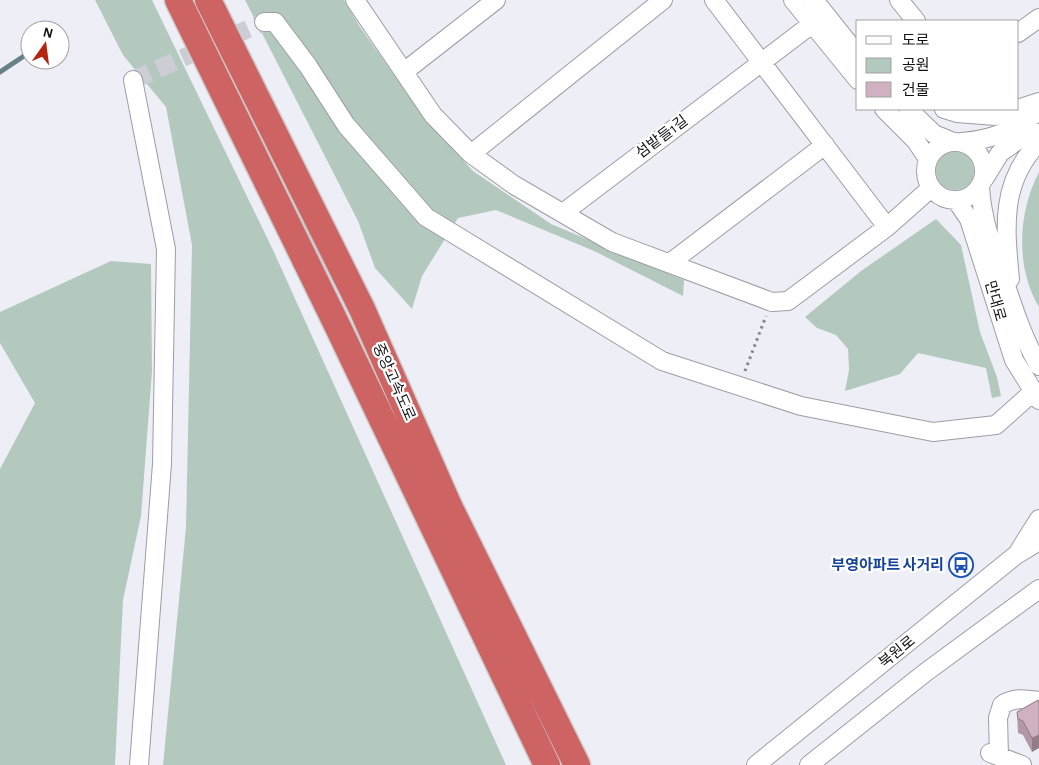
<svg xmlns="http://www.w3.org/2000/svg" width="1039" height="765" font-family="'Alegreya Sans','Noto Sans KR',sans-serif">
<style>
.green{fill:#b3c9be}
.lines{fill:none;stroke-linecap:round;stroke-linejoin:round}
.stream{stroke:#678285;stroke-width:5}
.minor-tunnel{stroke:#cdcdd5;stroke-width:18;stroke-dasharray:18 9;stroke-linecap:butt}
.minor-casing{stroke:#9d9da5;stroke-width:20}
.highway-casing{stroke:#cbcbcc;stroke-width:29}
.path{stroke:#84848a;stroke-width:3;stroke-dasharray:2.5 4;stroke-linecap:butt}
.minor{stroke:#fff;stroke-width:18}
.highway{stroke:#ce6364;stroke-width:26}
.wall{fill:#b298a7}
.shaded-wall{fill:#917c88}
.building{fill:#cfb1c2;stroke:#917c88}
.labels{text-anchor:middle;dominant-baseline:central;stroke-width:4.5;stroke-linejoin:round;paint-order:stroke}
.street-label{font-size:15px;fill:#131316;stroke:#fff}
.transit-label{font-size:15px;font-weight:bold;fill:#164399;stroke:#fff;text-anchor:end}
</style>
<rect width="100%" height="100%" fill="#eeeef7"/>
<path class="green" d="M95,0H152L273,250L506,765H163L186,527L192,245L166,107L123,55Z
M245,0H344L360,27L427,121L473,171L551,224L684,280L683,296L594,251L496,210L458,218L422,276L412,309L375,268L358,221Z
M936 171a19 19 0 1 1 38 0a19 19 0 1 1-38 0Z
M1039,172V307C1015,267 1018,212 1039,172Z
M936,219L961,245L980,332L997,377L1001,396L992,398L986,368L918,353L900,374L845,391L849,370L848,349L836,335L817,328L805,317L861,271Z
M111,261L151,264L152,371L141,516L123,600L115,765H0V469L35,403L0,343V312Z"/>
<g class="lines">
<path class="stream" d="M0,72L30,52"/>
<path class="minor-tunnel" d="M133,80L264,22"/>
<defs>
<path id="minor" d="M355,0L433,115L471,154L514,185L612,242L772,302L788,301L887,227L931,188
M714,0L887,227
M793,0L858,80
M814,0L858,55
M899,0L916,21
M264,22H275L308,66L346,125L426,217L662,361L801,406L933,432L996,425L1033,392
M1018,33L1039,18
M405,71L496,0
M133,80L166,249L162,464L139,765
M884,109L916,141L928,159
M908,109L934,134L951,141
M944,109L957,113L996,116L1039,102
M926 171a29 29 0 1 1 58 0a29 29 0 1 1-58 0Z
M962,142C992,140 1015,130 1039,111
M471,154L663,0
M984,179L1000,153L1032,130
M980,187C982,220 993,250 1004,280C1014,310 1024,340 1039,366
M956,200L969,219L1014,360L1039,400
M563,213L812,24
M670,263L825,145
M1010,279C1005,228 1000,182 1039,142
M1019,551L1039,519
M990,753L1022,765
M999,756L998,718L1002,705C1014,697 1025,699 1039,701
M756,765L1016,555L1039,541
M809,765L926,672L1039,589"/>
<path id="highway" d="M178,0L336,323L547,765
M208,0L362,309L449,506L577,765"/>
</defs>
<use href="#minor" class="minor-casing"/>
<use href="#highway" class="highway-casing"/>
<path class="path" d="M745,371L766,316"/>
<use href="#minor" class="minor"/>
<use href="#highway" class="highway"/>
</g>
<path class="wall" d="M1038,700L1032,752L1023,735L1018,733L1017,712Z"/>
<path class="shaded-wall" d="M1039,735V748L1032,752V738Z"/>
<path class="building" d="M1038,700L1039,703V735L1032,738L1023,721L1018,719L1017,712Z"/>
<defs>
<symbol id="bus-ring" viewBox="-11 -11 22 22"><circle r="9.5" fill="#fff" stroke="#1a4fb4" stroke-width="1.5"/><path d="M-5-6H5V4H4V6H2V4H-2V6H-4V4H-5ZM-3.5-4V0h7V-4ZM-3.5 1.2v1.5H-2V1.2ZM2 1.2v1.5H3.5V1.2Z" fill="#1a4fb4"/></symbol>
</defs>
<g fill-rule="evenodd">
<use href="#bus-ring" x="947" y="551" width="28" height="28"/>
</g>
<g class="labels">
<g class="street-label">
<text transform="translate(662 137) rotate(-37)">섬밭들1길</text>
<text transform="translate(995 301) rotate(74)">만대로</text>
<text transform="translate(394 382) rotate(66)">중앙고속도로</text>
<text transform="translate(897 652) rotate(-39)">북원로</text>
</g>
<g class="transit-label">
<text x="944" y="565">부영아파트 사거리</text>
</g>
</g>
<rect x="856" y="20" width="162" height="90" fill="#ffffff" stroke="#a1a1a2"/>
<rect x="866" y="36" width="25" height="8" fill="#ffffff" stroke="#a1a1a2"/>
<text x="902" y="45" font-size="15" fill="#131316">도로</text>
<rect x="866" y="58" width="25" height="15" fill="#b3c9be" stroke="#a1a1a2"/>
<text x="902" y="70" font-size="15" fill="#131316">공원</text>
<rect x="866" y="82" width="25" height="15" fill="#cfb1c2" stroke="#a1a1a2"/>
<text x="902" y="95" font-size="15" fill="#131316">건물</text>
<g transform="translate(45 45) rotate(14)"><circle r="24" fill="#ffffff" stroke="#a1a1a2"/>
<path d="M0-4L9 19L0 12L-9 19Z" fill="#b3260d"/>
<text y="-8" font-size="14" font-weight="bold" text-anchor="middle" fill="#131316">N</text>
</g>
</svg>
